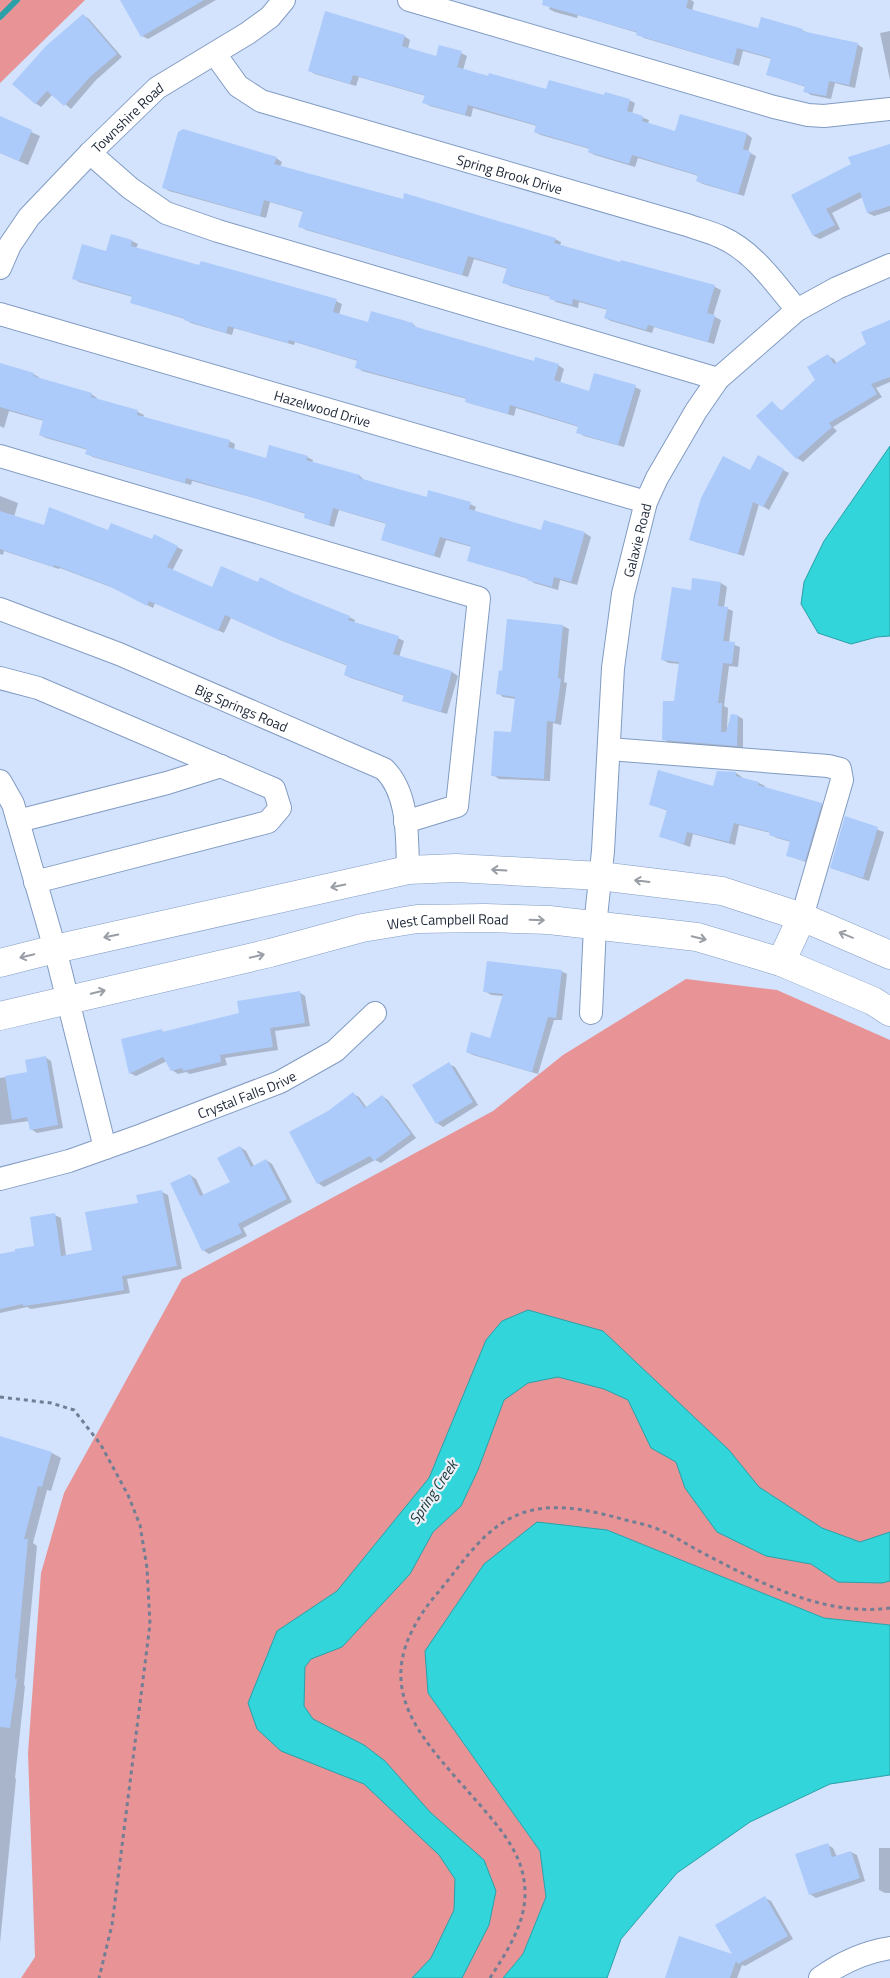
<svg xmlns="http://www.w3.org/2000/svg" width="890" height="1978" font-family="'Titillium Web',sans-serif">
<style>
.green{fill:#e89496}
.water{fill:#31d5da;stroke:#2ba0a9}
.shadow{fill:#0003}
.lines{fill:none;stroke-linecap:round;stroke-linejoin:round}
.stream{stroke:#2ba0a9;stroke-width:6}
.building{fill:#accbfb}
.minor-casing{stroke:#819bc2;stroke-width:24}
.major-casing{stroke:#819bc2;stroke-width:29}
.path{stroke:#717e93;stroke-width:3;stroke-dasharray:4 4;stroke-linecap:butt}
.minor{stroke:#fff;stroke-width:22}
.major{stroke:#fff;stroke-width:28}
.oneway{stroke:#999da5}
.labels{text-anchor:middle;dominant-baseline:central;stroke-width:4.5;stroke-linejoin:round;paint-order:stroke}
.street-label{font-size:14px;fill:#1c2636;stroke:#eaf0f8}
.water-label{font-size:15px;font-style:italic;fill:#1d3637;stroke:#eaf0f8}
</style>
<rect width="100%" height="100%" fill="#d3e3fd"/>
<path class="green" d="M0,0H85L0,83Z
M686,979L777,990L890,1040V1625L824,1618L607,1530L428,1693L540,1851L546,1897L523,1954L503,1978H21L35,1957L28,1753L41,1573L64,1493L182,1279L493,1111L563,1055Z"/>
<path class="water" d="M890,446V636L877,637L851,644L818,633L801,604L804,582L824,541Z
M528,1310L603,1331L729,1450L759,1487L822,1528L860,1542L890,1532V1581L882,1583L838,1582L811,1564L766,1556L717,1532L685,1488L676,1462L651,1448L628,1400L604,1389L558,1377L528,1383L504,1400L478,1470L461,1506L433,1532L410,1574L342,1647L311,1659L305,1667L304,1706L313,1719L364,1745L385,1761L430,1812L484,1860L496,1891L489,1925L462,1978H412L431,1958L454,1910L455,1879L439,1855L364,1784L281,1751L257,1729L248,1703L277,1631L337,1591L429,1478L486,1340L502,1321Z
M537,1522L607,1530L824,1618L890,1625V1775L830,1784L750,1822L677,1873L621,1939L607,1978H503L523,1954L546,1897L540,1851L428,1693L425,1651L484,1564Z"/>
<path class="shadow" d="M122,0H216L148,39L142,36Z
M552,0H691L694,2L692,11L759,30H802L808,33L857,44L863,48L855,88L835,83L831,99L811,95L805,91L806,87L768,75L772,59L743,51L739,66L644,38L638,33L578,15L577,18L555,12L549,9Z
M83,15L89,19L122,57L96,80L71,109L53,94L41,107L35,103Z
M890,31V80L880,33Z
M404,36L410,40L408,49L437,58L461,53L467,56L463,70L547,91L629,100L635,103L632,114L649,120L648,124L676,132L681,115L747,134L752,138L748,152L756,156L744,196L703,184L697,181L699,176L638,158L635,167L595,155L589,152L590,149L541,135L535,132L537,126L473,108L471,117L430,106L424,102L426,96L359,77L356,86L315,74L309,71Z
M0,118L40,136L28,165L0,153Z
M890,145V211L874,216L868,213L863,197L832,213L840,229L820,239L814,236L793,195Z
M276,158L282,162L280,167L555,239L561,242L560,246L621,264L622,261L715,287L721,290L713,316L721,320L714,344L654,327L652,333L611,321L605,318L608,310L579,302L578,308L556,302L551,297L510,286L504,282L508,269L474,259L468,277L306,230L300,226L304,212L270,202L266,218L169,191L163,187Z
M112,235L132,241L138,244L136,248L200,267L336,301L342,304L339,315L369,324H413L418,329L535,362L558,365L564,369L560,383L589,392L635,387L641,390L624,447L584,436L578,432L579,427L516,408L514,416L472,404L466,401L467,399L362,371L357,367L358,361L295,342L294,345L234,328L232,335L191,323L185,319L138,305L132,302L133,297L79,282L73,278L107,253Z
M890,321V382L876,388L882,397L833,427L837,431L803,462L797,458L758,416L772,403L782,411L816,380L828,356L834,359L837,364L868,345Z
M0,364L33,374L39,377V379L91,394L97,398L96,400L138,412L144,415L143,418L229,441L235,444L234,450L267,459L307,457L313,460L312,463L360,476L365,481L427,499L470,504L476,507L474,512L542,532L545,522L585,533L591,537L577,585L560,580L558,590L534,583L529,579L475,563L469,560L472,547L446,540L440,558L388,542L382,539L387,524L339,510L334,527L311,520L306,517V514L261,500L192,481L191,485L93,457L87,454L88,450L46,438L40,435L44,421L9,411L4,428L0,426Z
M758,457L789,473L769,510L759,504L744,556L696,542L690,539L751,471Z
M0,496L18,503L14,517L44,527L109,531L177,547L183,550L172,571L213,588L259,583L349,617L355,620L354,623L398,638L404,641L399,657L452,672L458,676L447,714L409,703L403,700L405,696L351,678L345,675L348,666L280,640L231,618L224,633L155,603L153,608L116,589L60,568L59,569L4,551L3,555L0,554Z
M721,583L727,587L724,607L733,611L729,643L740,647L738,667L729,666L724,706L728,708L727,728L738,716L743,719V748L669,743L664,739L675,703L680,664L669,663L663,660L692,591Z
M508,620L563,626L569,629L564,682L567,683L561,725L553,723L550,781L499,779L493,775L512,733L516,699L503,697L498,693L503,672Z
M736,773L742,777V779L759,783L765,786L764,788L821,804L827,808L811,864L787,855L791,842L777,838L771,835V833L739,825L735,845L693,834L690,847L660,836L668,811L650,804L714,788Z
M846,818L884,832L869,881L831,868Z
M561,971L567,974L562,1020H554L538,1074L473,1055L467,1052L491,1039L504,996L491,995L485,991Z
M299,992L305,996L310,1026L275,1031L278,1050L225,1058L227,1065L190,1074L186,1072L178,1074L172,1070L167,1061L136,1076L130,1073L162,1031L165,1033L241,1014Z
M45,1057L51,1061L63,1128L37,1133L31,1129L29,1121L0,1125V1078L29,1073Z
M449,1064L455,1067L478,1105L443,1127L437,1123Z
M353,1094L359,1097L367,1108L382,1096L388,1100L416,1138L381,1163L375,1160L324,1187L318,1183L328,1112Z
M240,1147L246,1151L254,1166L266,1160L272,1164L292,1202L243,1228L247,1236L209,1254L203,1250L190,1175L196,1179L204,1196L232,1183Z
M162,1192L168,1195L182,1269L127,1279L130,1293L31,1309L27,1307L0,1313V1255L36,1247L55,1215L61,1218L66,1256L93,1251L139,1205Z
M0,1437L52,1453L61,1458L51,1491L47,1490L33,1543L37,1546L24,1685L25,1686L15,1778L16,1779L0,1943Z
M828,1845L833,1848L837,1857L851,1852L857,1855L865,1881L816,1898L810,1894Z
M879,1848H890V1893H885L879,1890Z
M765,1898L771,1901L793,1939L745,1966L742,1965L737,1978H666L735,1956Z"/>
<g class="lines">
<path class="stream" d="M0,17L17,0"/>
</g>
<path class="building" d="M120,0H204L141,37Z
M543,0H688L686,8L758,28L761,17L803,29L802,31L858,43L849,85L829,81L826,96L803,92L805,86L766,75L771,58L737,48L733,64L636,35L637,32L542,5Z
M325,11L405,35L402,46L436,56L439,45L462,51L457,67L488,76L489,73L546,89L549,80L604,95L605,92L630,99L627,111L643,116L642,121L675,131L680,114L747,133L743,149L751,152L738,194L696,181L698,175L632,155L629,164L588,152L589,148L534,132L536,125L468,105L465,115L422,103L425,95L353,75L350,84L308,71Z
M83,14L117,54L90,77L64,106L47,91L35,104L12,84L46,46Z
M0,116L32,130L19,161L0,153Z
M183,129L277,157L274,164L403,199L404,193L556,238L554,243L620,262L621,260L715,285L707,313L715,315L708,342L648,325L646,330L604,318L607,309L573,299L572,305L549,299L550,296L502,283L507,268L468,256L462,275L298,227L303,211L264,200L260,216L162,188L178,132Z
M890,144V206L867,213L860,192L826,209L835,225L813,236L791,195L851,164L848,157Z
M111,234L132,240L131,246L199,265L201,261L337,299L333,312L368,322L371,311L413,323V326L534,361L535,357L559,364L554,380L589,391L594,373L636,385L618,445L576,433L578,426L510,405L508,414L465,402L466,398L355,368L357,360L289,340L288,343L228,326L226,333L184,320V318L130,303L132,296L72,279L82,244L106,251Z
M890,320V377L871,384L877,394L829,423L832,427L796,459L756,416L772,401L781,411L815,380L807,367L828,354L834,364L866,344L861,332Z
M0,363L34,373L33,376L92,393L91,397L138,410L137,415L230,440L228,447L266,458L269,445L308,456L306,460L360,475L359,478L427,497L428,490L471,502L469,509L541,530L544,520L585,532L571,582L554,577L552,587L527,580L528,578L467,561L471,546L440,537L434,556L381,540L386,523L333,508L329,525L304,518L305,513L186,478L185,483L85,454L87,449L39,435L43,420L0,407Z
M758,455L784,469L763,507L753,502L738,554L689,540L701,498L723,456L750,470Z
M49,507L108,530L111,523L152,539L154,534L178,546L167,567L212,587L221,566L258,582L260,577L293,593L350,616L348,620L399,636L393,654L452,671L441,712L402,701L404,695L344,675L347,665L273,637L225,615L218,631L149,601L147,606L109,586L54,565L53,567L0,549V511L44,525Z
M692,578L721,582L718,606L728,607L723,641L735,642L732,664L723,663L718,703H722L721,732H726L731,714L738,715L737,746L662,740L663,701H674L679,662L661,660L672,587L691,590Z
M507,619L563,625L558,678L561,679L555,722L547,721L544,779L491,776L494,731L511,732L515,697L496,694L499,670L502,671Z
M658,770L713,786L717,771L736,772V776L759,782L758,785L822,803L805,861L786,856L790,841L769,835L770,832L734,823L729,842L687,832L684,844L659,837L667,810L649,805Z
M845,816L878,827L863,878L830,868Z
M487,961L562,970L556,1018L548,1017L532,1072L466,1052L471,1032L490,1038L503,994L483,992Z
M300,991L305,1023L270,1028L273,1047L220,1055L221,1062L183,1071L182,1068L171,1071L163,1057L129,1074L121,1039L162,1029V1032L239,1013L237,1001Z
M46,1056L58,1125L30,1130L27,1117L12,1120L5,1076L27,1072L25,1060Z
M449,1062L473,1102L436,1124L412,1085Z
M353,1092L365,1108L382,1095L411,1134L374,1161L370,1156L317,1184L289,1132L328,1111Z
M240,1146L251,1167L266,1159L287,1199L238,1224L242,1233L202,1251L170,1183L190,1174L200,1196L230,1182L217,1158Z
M162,1190L177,1266L122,1276L124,1290L67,1300L23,1306V1304L0,1309V1254L15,1251V1249L34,1246L30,1217L55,1213L61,1256L92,1250L85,1212L138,1203L136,1195Z
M0,1436L52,1452L42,1487L38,1486L24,1539H28L15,1679H17L10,1728L0,1727Z
M828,1843L832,1857L851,1851L860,1878L809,1895L795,1854Z
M765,1896L788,1936L738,1964L736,1961L730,1978H665L679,1936L732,1954L715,1925Z"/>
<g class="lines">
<defs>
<g id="minor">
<path d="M409,0L774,107L808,115L824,116L890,109"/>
<path id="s1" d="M215,54L238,86L261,101L687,225C698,229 710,232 721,237C753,251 775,283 797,310"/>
<path d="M90,153L130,188L166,213L218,231L718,379"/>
<path id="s2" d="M0,268L10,245L29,217L90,153L157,88L248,33L270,17L284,0"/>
<path id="s3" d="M0,314L646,502"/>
<path d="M0,456L479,598L457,806L405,822"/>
<path id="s4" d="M0,609L119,654L384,769C409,793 407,837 408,870"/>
<path d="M0,678L38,688L274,789L280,808L268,822L35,882"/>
<path d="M609,749L828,766L840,769L842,780L802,917"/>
<path d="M0,781L13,804L55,949L105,1148"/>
<path d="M18,821L167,783L221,766"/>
<path id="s5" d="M591,1013L595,926L603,851L613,668L623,594L646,502L657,478L696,411L718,379L797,310L837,288L890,265"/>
<path id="s6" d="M0,1179L69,1161L142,1135L280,1082L335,1051L375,1013"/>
<path d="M820,1978C842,1962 864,1952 890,1948"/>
</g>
<g id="major">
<path d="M781,962L802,917"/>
<path d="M0,963L55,949L408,870L456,868L600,876L722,891L802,917L890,955"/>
<path id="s7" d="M0,1016L270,953L362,928L417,919L485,918L549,920L697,937L781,962L873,1001L890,1012"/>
</g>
</defs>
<use href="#minor" class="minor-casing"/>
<use href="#major" class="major-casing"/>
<path class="path" d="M0,1397L51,1403L74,1410L101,1445L128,1495L140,1525L147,1568L150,1624L112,1925L99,1978
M490,1978C506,1953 524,1926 525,1896C526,1861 507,1837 486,1812C425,1740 359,1689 435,1596C457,1571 477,1537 507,1520C543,1499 585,1509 622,1519C633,1522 644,1524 655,1528C671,1534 686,1544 701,1552C758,1582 824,1617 890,1608"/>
<use href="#minor" class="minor"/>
<use href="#major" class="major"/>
</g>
<defs><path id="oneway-shaft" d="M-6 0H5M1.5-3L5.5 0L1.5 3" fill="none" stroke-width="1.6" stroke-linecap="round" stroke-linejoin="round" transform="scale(1.25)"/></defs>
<g class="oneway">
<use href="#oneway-shaft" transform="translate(499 870) rotate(-177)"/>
<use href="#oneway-shaft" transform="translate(642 881) rotate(-173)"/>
<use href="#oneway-shaft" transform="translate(338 886) rotate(168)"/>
<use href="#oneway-shaft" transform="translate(537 920) rotate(2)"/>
<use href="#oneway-shaft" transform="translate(846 935) rotate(-158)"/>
<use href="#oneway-shaft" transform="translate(111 936) rotate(168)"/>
<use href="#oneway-shaft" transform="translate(699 938) rotate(13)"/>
<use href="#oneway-shaft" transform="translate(27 956) rotate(166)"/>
<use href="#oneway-shaft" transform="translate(257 956) rotate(-13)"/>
<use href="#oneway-shaft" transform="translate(98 992) rotate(-13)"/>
</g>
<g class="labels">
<g class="street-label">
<text stroke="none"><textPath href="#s2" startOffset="199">Townshire Road</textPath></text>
<text stroke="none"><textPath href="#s1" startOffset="326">Spring Brook Drive</textPath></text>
<text stroke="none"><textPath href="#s3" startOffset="336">Hazelwood Drive</textPath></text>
<text stroke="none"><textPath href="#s5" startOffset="476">Galaxie Road</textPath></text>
<text stroke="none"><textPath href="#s4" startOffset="261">Big Springs Road</textPath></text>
<text stroke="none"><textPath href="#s7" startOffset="459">West Campbell Road</textPath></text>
<text stroke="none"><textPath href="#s6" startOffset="261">Crystal Falls Drive</textPath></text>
</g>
<g class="water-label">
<text transform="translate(433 1492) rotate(-56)">Spring Creek</text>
</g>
</g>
</svg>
